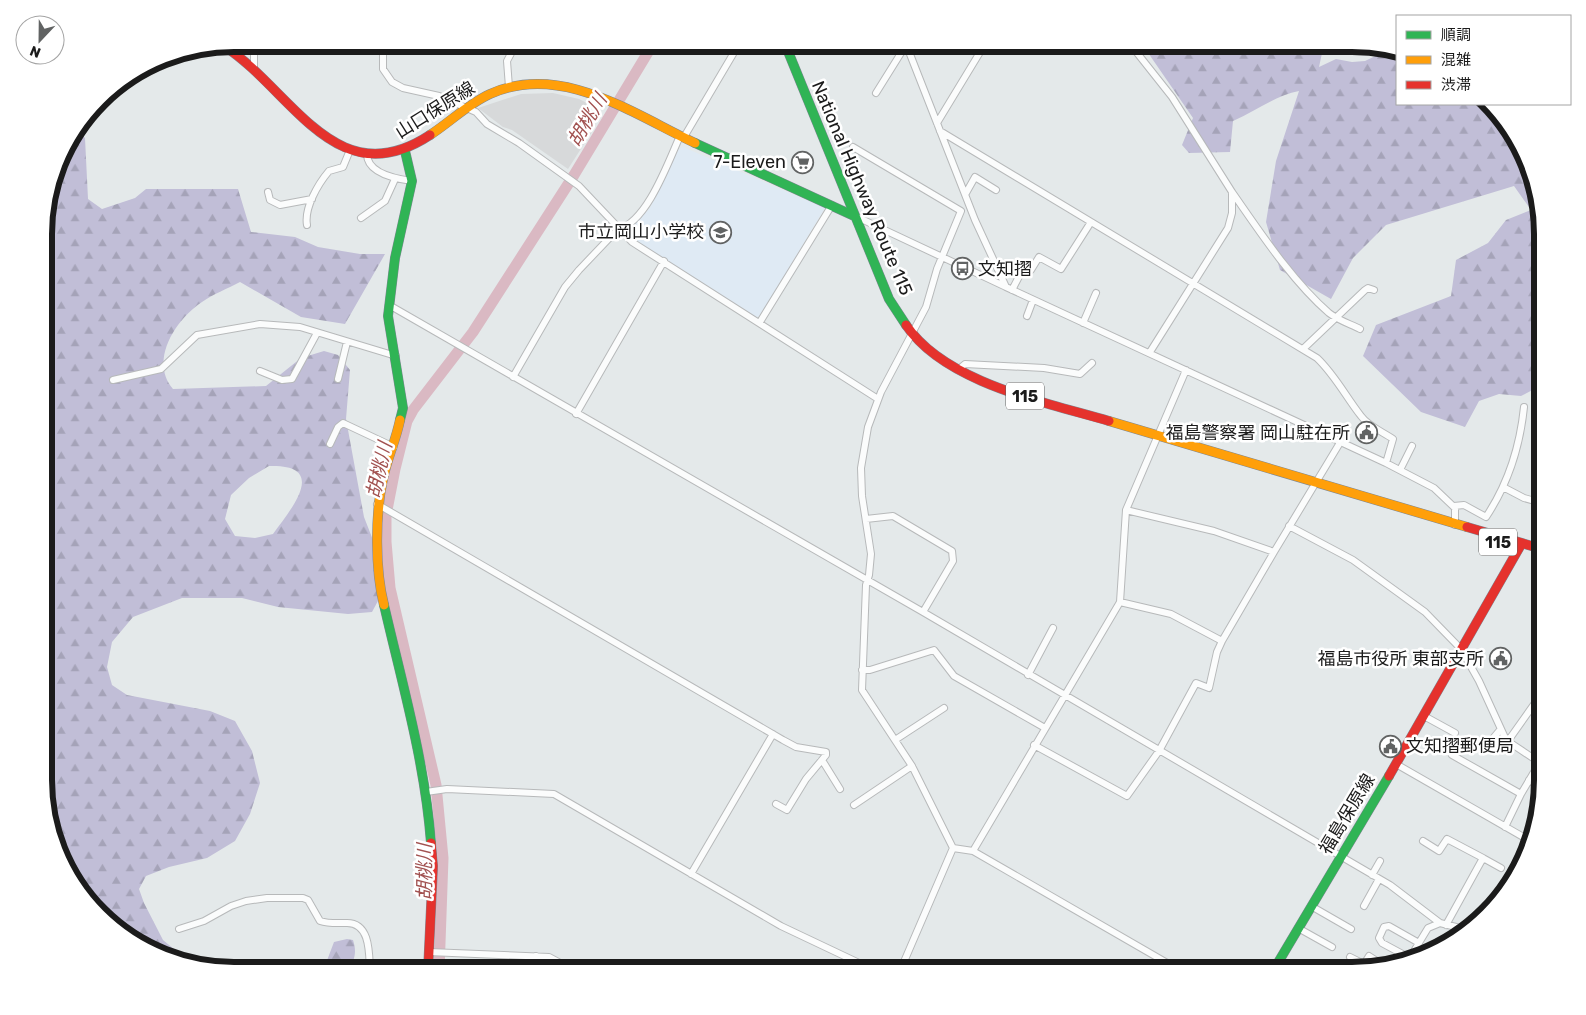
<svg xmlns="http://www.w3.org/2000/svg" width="1586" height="1015" font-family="Rubik,'Noto Sans JP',sans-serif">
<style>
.education{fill:#dfeaf4}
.forest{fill:url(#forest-firs);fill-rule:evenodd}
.parking{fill:#d7d9da}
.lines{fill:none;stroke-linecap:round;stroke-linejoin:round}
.river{stroke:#dab9c3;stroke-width:11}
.street-casing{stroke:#b7b9ba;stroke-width:8}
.fast-casing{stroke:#7e8792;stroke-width:10}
.slow-casing{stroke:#7e8792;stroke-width:10}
.jam-casing{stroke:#7e8792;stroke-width:10}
.street{stroke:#fbfcfc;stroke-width:6}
.fast{stroke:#30b455;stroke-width:9}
.slow{stroke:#ff9f0a;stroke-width:9}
.jam{stroke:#e5322d;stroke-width:9}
.labels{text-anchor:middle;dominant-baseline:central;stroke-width:5;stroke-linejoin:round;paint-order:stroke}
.shield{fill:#fff;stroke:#5f5f5f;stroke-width:1}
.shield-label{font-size:16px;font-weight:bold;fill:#1b1b1b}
.street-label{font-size:18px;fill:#1b1b1b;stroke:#fff}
.poi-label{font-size:18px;fill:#1b1b1b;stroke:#fff;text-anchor:end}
.water-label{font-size:19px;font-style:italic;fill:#a25251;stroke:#fff}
.rim{fill:none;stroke:#1b1b1b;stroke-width:6}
</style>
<defs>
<pattern id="forest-firs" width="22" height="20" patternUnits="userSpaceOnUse" patternTransform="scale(1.25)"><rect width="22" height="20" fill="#c1bed7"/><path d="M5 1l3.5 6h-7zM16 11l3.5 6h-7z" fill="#a5a3b8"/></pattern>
</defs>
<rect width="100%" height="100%" fill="#e4e9ea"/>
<path class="education" d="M683,147L825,208L760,316L756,317L635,240L629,234L630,227L650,208L678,150Z"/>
<path class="forest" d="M1142,44H1287L1286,54L1304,44H1324L1319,67L1336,59L1352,62L1365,61L1388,50L1397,51V104H1484L1517,139L1542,222V385L1521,396L1499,394L1479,401L1465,427L1421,412L1363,356L1376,325L1451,296L1456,260L1488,243L1506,220L1531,210L1514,186L1386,225L1353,258L1331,299L1280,270L1266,222L1276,161L1299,91C1276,95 1256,111 1233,121L1230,152L1189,153L1182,145L1193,118Z
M78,131L85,138L88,199L102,209L135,198L146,189H238L251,232L295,237L318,247L360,254H385L345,324L301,317L240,282C227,289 213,294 202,302C175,320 149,361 173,389L266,386L301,358L324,351L338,355L350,370L346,419L364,517L387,576L379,599L372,612L348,614L278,607L242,598H182L133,617L112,642L107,667L112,685L127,695L210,711L235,721L252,751L260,783L250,814L235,841L207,858L169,867L146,876L139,889L144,903L163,940L192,964L173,961L129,939L69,876L45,805V210L64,150ZM269,466C330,464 291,509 273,534L255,538L235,536L225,519L231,495L249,478Z
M347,939L353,940C357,952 355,961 347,971H323L334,942Z"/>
<path class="parking" d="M553,93L579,99L591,105L593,130L568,169L512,130L503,127L478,108L521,94Z"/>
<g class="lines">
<path class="river" d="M439,971L443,858L436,785L390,588L386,542V515L395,469L407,421L413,410L473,332L574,175L653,44"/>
<defs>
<path id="street" d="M254,44V68
M383,44V69L392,82L403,88L439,96L476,112L487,124L519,143L579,186L632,242L878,399
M906,44L975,220L1006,287L1386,463L1434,488L1455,508V525
M1130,44L1172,97L1232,192V213L1228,228L1150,352
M509,87L507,61L516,44
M876,93L906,45
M937,123L985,44
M940,131L1317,358C1335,375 1346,397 1361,416C1368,426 1383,432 1393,439L1386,463
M684,137L739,44
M853,147L961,211L937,269L926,307L881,392L868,427L861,468L862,496L871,554L869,575L866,585L862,690L912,766L953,848
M367,154C367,174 397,179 412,181
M268,192L270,200L280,205L312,199
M1232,192C1260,232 1292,281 1329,313C1338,320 1350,324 1360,329
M966,193L975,177L996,190
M857,217L1006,287
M361,218L385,201L395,179
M307,225C304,208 318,184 329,171L343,167L350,150
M1012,290L1024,267L1031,270L1039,257L1061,269L1091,222
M389,305L923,612
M1027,316L1033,300
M760,322L832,205
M1083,323L1096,293
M1303,349L1365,290L1368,288L1374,290
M958,370L965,364L1044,368L1080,374L1092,363
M260,371L282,380L292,379L317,333
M513,377L565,287L579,270L618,229C647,223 669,160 680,136
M338,379L347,342
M113,380L161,369L197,335L260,324L300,327L396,356
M576,414L664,261
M330,444L338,427L343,423L394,447
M1400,470L1412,446
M1503,487L1524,498L1542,503
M377,504L783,740L796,747L826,752V755L806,779L787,810L776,804
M1454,506L1464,505L1486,517C1508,484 1520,446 1524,407
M1126,510L1214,531L1274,552L1341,441
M866,519L893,516L952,551L953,561L923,612L1390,885L1440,923L1464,929
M1289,526L1353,560L1425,612L1461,649L1479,681L1506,740L1542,764
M1120,602L1171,614L1222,641
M862,670H870L934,650L954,676L1045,728
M1028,675L1053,628
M1424,716L1455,733
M895,740L944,708
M1508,741L1542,693
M1489,743L1500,730
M1034,745L1127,796L1159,751L1196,683L1209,688L1217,652L1222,641L1274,552
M1452,755L1521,794
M822,760L840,789
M1537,760L1542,753
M1396,764L1532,842
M1529,780L1542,787
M426,792L447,789L554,794L781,926L876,971
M854,805L912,766
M1505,827L1521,794L1540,762
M1423,841L1439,851L1447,839L1483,858L1446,925
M973,851L1181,971
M1483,858L1501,868
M691,874L773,734
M1372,875L1380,861
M1311,906L1351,929
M1364,906L1379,879
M1298,928L1332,947
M179,929L204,921L231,906L246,901L267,898H303L308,900L320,921C329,924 338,923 347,923C371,923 369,955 370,971
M429,952L549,957L575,971
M1411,956L1428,928L1440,923
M1350,957L1364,964L1369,956L1383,965
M1408,957L1382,943L1379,938L1384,927L1389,926L1419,943
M534,971L536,956
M900,971L953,848L973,851L1120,602L1126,510L1186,370"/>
<path id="fast" d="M785,44L889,299L906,325
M695,143L854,216
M400,420L403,408L388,316L395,258L412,181L405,151
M384,605C402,683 425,762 431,843
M1273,971L1389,776"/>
<path id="slow" d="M430,135C450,122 468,104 490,94C561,62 633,114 695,143
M1109,421L1467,527
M384,605C375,570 375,514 383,479C387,459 396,440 400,420"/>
<path id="jam" d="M224,46C292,90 336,197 430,135
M906,325C945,383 1045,402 1109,421
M1467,527L1542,549
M1389,776L1522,543
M428,971L433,866L431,843"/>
</defs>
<use href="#street" class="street-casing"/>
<use href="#fast" class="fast-casing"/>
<use href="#slow" class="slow-casing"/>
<use href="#jam" class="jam-casing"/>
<use href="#street" class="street"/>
<use href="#fast" class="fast"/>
<use href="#slow" class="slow"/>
<use href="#jam" class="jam"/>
</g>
<defs>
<symbol id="supermarket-ring" viewBox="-11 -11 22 22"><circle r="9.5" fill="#fff" stroke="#616363" stroke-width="1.5"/><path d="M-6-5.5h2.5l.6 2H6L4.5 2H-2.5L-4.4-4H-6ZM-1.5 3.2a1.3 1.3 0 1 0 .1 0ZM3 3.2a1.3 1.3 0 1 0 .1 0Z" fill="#616363"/></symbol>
<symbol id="school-ring" viewBox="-11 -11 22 22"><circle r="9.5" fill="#fff" stroke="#616363" stroke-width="1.5"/><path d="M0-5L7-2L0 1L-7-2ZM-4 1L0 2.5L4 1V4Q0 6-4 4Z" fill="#616363"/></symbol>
<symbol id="bus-ring" viewBox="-11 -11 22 22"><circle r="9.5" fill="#fff" stroke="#616363" stroke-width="1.5"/><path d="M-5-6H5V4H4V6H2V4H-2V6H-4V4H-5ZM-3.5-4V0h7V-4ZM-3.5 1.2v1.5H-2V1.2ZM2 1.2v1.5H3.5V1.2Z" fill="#616363"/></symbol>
<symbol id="civic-ring" viewBox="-11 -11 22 22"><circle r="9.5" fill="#fff" stroke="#616363" stroke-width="1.5"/><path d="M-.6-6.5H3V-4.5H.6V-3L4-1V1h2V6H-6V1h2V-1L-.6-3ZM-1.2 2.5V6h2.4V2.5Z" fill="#616363"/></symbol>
</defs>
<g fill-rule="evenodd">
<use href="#supermarket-ring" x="790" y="150" width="25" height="25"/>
<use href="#school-ring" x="708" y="220" width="25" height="25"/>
<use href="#bus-ring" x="950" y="256" width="25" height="25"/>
<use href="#civic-ring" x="1354" y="420" width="25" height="25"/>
<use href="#civic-ring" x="1488" y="646" width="25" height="25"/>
<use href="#civic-ring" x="1378" y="734" width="25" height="25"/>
</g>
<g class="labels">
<g class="shield">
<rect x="1006" y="382.5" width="38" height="27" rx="4"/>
<rect x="1479" y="528.5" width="38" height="27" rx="4"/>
</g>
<g class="shield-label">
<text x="1025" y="396">115</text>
<text x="1498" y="542">115</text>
</g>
<g class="street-label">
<text transform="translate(435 110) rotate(-32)">山口保原線</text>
<text transform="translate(862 188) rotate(67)">National Highway Route 115</text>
<text transform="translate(1347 814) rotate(-59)">福島保原線</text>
</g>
<g class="poi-label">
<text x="786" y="162">7-Eleven</text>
<text x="704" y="232">市立岡山小学校</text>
<text x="978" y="269" text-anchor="start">文知摺</text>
<text x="1350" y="433">福島警察署 岡山駐在所</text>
<text x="1484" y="659">福島市役所 東部支所</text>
<text x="1406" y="746" text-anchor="start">文知摺郵便局</text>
</g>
<g class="water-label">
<text transform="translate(587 120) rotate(-59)">胡桃川</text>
<text transform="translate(379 470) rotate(-77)">胡桃川</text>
<text transform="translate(424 872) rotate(-90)">胡桃川</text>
</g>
</g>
<path d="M0 0H1586V1015H0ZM234 52H1352A182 182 0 0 1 1534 234V780A182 182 0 0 1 1352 962H234A182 182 0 0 1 52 780V234A182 182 0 0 1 234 52Z" fill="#fff" fill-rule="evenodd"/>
<path class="rim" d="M234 52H1352A182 182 0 0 1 1534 234V780A182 182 0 0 1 1352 962H234A182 182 0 0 1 52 780V234A182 182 0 0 1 234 52Z"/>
<rect x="1396" y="15" width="175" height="90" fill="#ffffff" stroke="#a4a4a4"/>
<rect x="1406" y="31" width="25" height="8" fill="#30b455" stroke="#a4a4a4"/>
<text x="1441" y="40" font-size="15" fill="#1b1b1b">順調</text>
<rect x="1406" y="56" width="25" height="8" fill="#ff9f0a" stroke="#a4a4a4"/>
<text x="1441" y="65" font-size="15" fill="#1b1b1b">混雑</text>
<rect x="1406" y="81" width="25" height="8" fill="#e5322d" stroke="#a4a4a4"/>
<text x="1441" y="90" font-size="15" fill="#1b1b1b">渋滞</text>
<g transform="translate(40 40) rotate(202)"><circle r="24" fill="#ffffff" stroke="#a4a4a4"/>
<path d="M0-4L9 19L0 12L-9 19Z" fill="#616363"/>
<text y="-8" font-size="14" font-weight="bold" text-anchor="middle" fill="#1b1b1b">N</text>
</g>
</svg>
